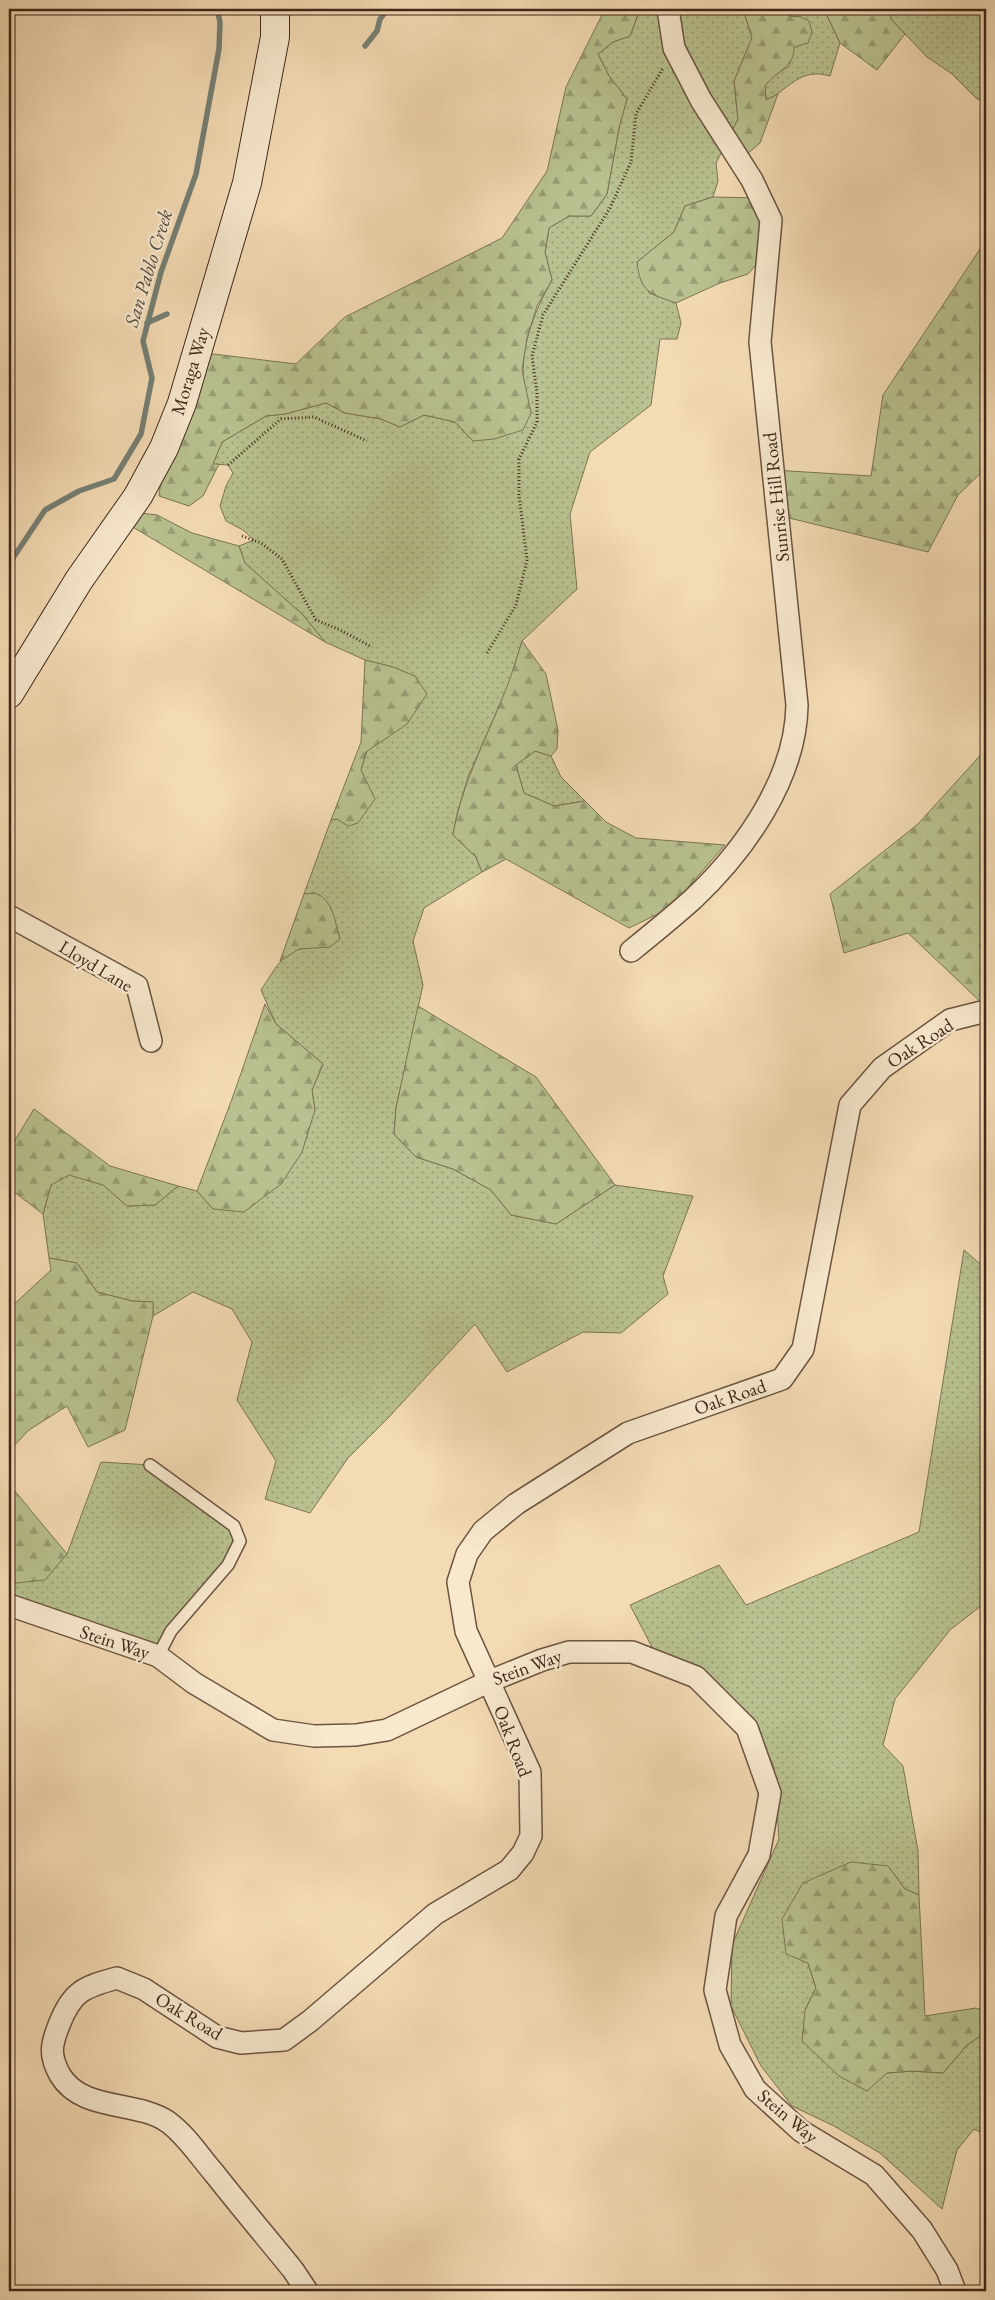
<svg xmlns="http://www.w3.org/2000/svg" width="995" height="2300" font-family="'EB Garamond',serif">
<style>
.grass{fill:url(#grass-dots);stroke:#7c7454}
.forest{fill:url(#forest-firs);stroke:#7c7454}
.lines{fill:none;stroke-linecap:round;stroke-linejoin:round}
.stream{stroke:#768075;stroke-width:5.5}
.service-casing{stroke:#6c5440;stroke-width:14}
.minor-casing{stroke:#6c5440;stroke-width:24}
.secondary-casing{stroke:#3f271a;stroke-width:30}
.path{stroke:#3f271a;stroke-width:3;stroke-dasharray:1 2.5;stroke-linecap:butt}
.service{stroke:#f7e8ce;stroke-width:11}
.minor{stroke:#f7e8ce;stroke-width:21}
.secondary{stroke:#f7e8ce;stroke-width:28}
.labels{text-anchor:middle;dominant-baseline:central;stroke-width:5;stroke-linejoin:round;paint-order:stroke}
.street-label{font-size:19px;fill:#3f271a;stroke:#f7e8ce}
.water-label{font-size:20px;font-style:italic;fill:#564c40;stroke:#f7e8ce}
</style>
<defs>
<pattern id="grass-dots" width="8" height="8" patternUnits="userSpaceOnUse" patternTransform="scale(1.25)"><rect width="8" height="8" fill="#b8c18f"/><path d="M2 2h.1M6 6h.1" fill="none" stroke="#979d74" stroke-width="1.8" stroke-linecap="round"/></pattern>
<pattern id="forest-firs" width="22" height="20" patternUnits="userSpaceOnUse" patternTransform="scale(1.25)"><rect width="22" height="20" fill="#b8c18f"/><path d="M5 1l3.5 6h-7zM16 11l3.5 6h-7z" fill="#979d74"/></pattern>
</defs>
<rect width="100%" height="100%" fill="#f3dbb4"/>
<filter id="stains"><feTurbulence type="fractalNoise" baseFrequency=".004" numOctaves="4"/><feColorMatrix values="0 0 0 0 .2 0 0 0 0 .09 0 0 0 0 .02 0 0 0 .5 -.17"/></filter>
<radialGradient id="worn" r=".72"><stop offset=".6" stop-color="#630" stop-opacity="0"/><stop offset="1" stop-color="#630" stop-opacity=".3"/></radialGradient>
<path class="grass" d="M640,9H743L752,38L734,81L738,119L716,163L718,181L713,197L685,206L674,232L637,262L649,293L676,303L681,323L677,339H660L651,405L590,452L570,514L577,589L522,641L510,681L468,777L457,814L453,835L476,857L482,872L424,908L413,941L423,985L396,1108L394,1134L416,1157L453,1169L491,1190L511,1215L556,1224L615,1185L693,1196L663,1276L668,1294L621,1333L583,1332L507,1372L475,1324L388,1418L348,1458L310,1513L265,1499L276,1461L237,1400L252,1342L232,1309L193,1292L153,1316V1302L132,1301L97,1292L77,1263L49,1258L43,1214L51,1185L69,1174L103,1185L128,1206L155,1205L178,1186L197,1191L213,1209L315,1110L312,1090L323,1064L276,1024L261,990C271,976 281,953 300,949C318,945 325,952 340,939L330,906L315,893L304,894L331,820L337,819L361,770L393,667L365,660L325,642L303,615L245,563L239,546L254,540L243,530L226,521L220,506L226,486L233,473L228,465L213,464L222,442L266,416L285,414L326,403L345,413L381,419L400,427L424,415L455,422L473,441L525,391C518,351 533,314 552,280L545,252L549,228L569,216H591L607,194L619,128L627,99L609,76L598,54L613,42L630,36Z
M787,9H824L840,43L830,76C800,67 789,89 766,101L765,86L773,76L789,66L801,17L789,16Z
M890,9H986V102L977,99L952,74L927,57L891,19Z
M535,751L551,756L561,777L585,801L554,806L524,793L516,765Z
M964,1250L986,1269V1602L950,1630L895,1699L883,1745L903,1766L918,1851L919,1895L905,1889L888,1866L808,1963L816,1988L805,2010L887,2073L912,2071L943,2073L967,2045L986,2032V2135L974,2129L957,2150L942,2209L880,2153L834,2126L792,2106L761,2066L731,2006L732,1945L779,1839L774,1767L753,1722L654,1651L630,1605L719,1565L746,1605L919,1532Z
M101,1462L150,1465L234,1526L240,1541L158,1656L9,1605V1579L16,1583L67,1554Z"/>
<path class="forest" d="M605,9H640L630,36L613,42L598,54L609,76L627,99L619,128L607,194L591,216H569L549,228L545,252L552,280L537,306L527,338L522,370L531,413L523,430L494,439L473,441L455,422L424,415L400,427L381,419L345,413L326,403L285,414L266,416L222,442L213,464H219L203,496L189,506L159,496L161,479L197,352L296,364L345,317L502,238L547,171L566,87Z
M743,9H787L789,16L801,17L809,21L812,32L808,43L794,47C795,67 776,71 765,86L766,100L778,94L760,143L740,160L727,140L738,119L734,81L752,38Z
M824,9H890L891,19L905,34L877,70L840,43Z
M713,197L760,198L767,252L748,274L720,283L676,303C650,294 640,292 637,262L674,232L685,206Z
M984,243H986V362L982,366L986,375V468L958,495L928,552L777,515L773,470L871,476L883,395Z
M140,513L157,515L192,533L239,546L245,563L303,615L325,642L126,523Z
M522,641L546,674L558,730L557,749L551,756L535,751L516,765L524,793L554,806L585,801L606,822L636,838L725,845L670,908L629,928L506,859L482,872L476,857L453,835C462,780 490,733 509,681C514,668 518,654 522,641Z
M365,660L393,667L415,676L427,694L407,724L366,752L361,770L375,799L358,823L348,826L337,819L331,820L361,742Z
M986,749V1007L908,933L844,953L830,894L918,824Z
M315,893C333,899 335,922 340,939L330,947L299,949L280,961L304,894Z
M265,1004L276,1024L323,1064L312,1090L315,1110L302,1152L281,1184L244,1212L213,1209L197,1191L232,1099Z
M418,1006L536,1077L615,1185L556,1224L511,1215L491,1190L453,1169L416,1157L394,1134L396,1108Z
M34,1109L110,1166L178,1186L155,1205L127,1206L103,1185L69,1175L51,1185L43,1214L9,1188V1150Z
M49,1258L77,1263L97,1292L132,1301L153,1302V1316L125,1430L88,1447L67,1406L29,1430L9,1451V1309L51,1270Z
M9,1484L67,1554L45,1580L16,1583L9,1579Z
M851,1862L888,1866L905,1889L919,1895L925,2016L976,2008L986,2012V2032L967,2045L943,2073L912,2071L887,2073L867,2091L839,2076L802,2041L805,2010L816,1988L808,1963L786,1954L782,1919L803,1883Z"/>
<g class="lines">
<path class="stream" d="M365,46L377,31L380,19L388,9
M147,323L167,314
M9,564L45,510L79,491L114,479L141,434L152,378L143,341L161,272L196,174L219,49L220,22L217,9"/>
<defs>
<path id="service" d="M150,1465L234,1526L240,1541L228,1565L171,1631L158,1656"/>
<path id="minor" d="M9,916L137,986L151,1041
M631,951C652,934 673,917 693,899C745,850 796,778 797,705L760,342L771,220L752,180L701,100L674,48L668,9
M9,1605L158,1656L194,1683L273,1730L314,1736L356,1735L387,1730L490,1681L542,1660L569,1652H632L696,1677L747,1728L770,1793L759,1855L726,1916L715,1990L730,2045L755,2089L801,2131L874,2175L922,2230L947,2270L955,2291
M307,2291L293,2270C267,2238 240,2206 214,2173C200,2157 186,2135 168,2122C136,2100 82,2112 60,2075C49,2055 51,2045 59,2025C72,1991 84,1987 117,1978L144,1989L217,2037L241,2043L284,2040L310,2021L435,1914L509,1870L523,1853L531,1836L530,1772L466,1631L458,1582L467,1554L483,1531L516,1504L628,1433L782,1379L803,1349L850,1105L882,1068L950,1020L986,1011"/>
<path id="secondary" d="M9,694L79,580L138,496L164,448L182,403L247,183L275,37V9"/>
</defs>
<use href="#service" class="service-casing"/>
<use href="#minor" class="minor-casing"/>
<use href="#secondary" class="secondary-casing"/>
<path class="path" d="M228,465L281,419L314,417L367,441
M242,536L261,543L282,559L316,620L340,630L372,647
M487,653L516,605L527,560L519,495V459L537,422V393L532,356L543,315L610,208L631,162L636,114L663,68"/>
<use href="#service" class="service"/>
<use href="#minor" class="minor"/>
<use href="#secondary" class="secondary"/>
</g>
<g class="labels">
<g class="street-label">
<text transform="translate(190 371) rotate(-73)">Moraga Way</text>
<text transform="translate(776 497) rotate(-96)">Sunrise Hill Road</text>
<text transform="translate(96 966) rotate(31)">Lloyd Lane</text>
<text transform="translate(920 1043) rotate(-33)">Oak Road</text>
<text transform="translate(730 1397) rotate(-19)">Oak Road</text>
<text transform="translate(115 1642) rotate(18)">Stein Way</text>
<text transform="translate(527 1667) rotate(-20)">Stein Way</text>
<text transform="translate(513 1741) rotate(69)">Oak Road</text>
<text transform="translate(189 2016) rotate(31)">Oak Road</text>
<text transform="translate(788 2116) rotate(40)">Stein Way</text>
</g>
<g class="water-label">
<text transform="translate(148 268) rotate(-73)">San Pablo Creek</text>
</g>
</g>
<rect width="995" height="2300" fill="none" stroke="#f3dbb4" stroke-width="30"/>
<rect x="10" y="10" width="975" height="2280" fill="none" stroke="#3f271a" stroke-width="2.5"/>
<rect x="15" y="15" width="965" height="2270" fill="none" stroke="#3f271a"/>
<rect width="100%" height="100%" filter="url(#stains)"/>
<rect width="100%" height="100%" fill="url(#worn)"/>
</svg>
